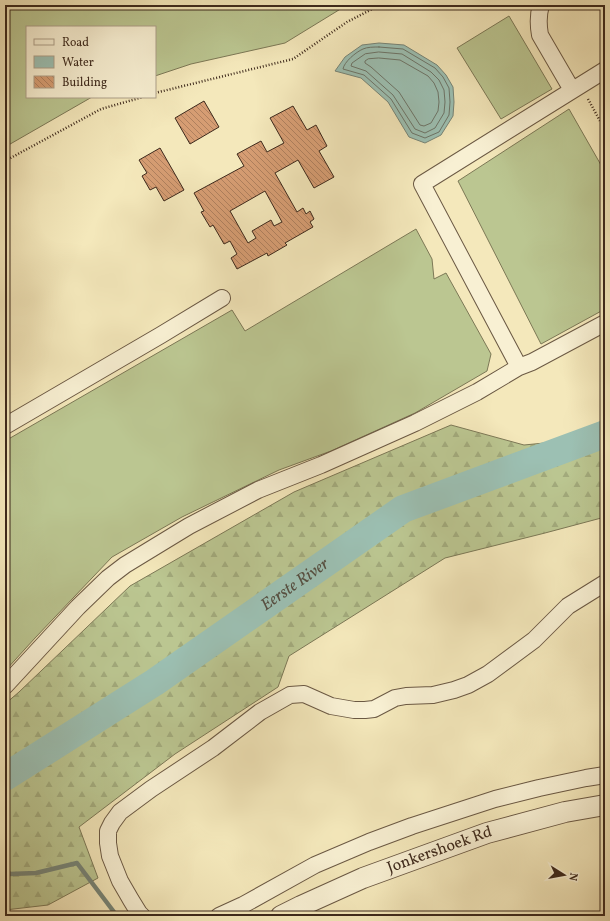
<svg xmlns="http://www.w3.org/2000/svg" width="610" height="921" font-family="Vollkorn,serif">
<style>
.grass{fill:#bbc691;stroke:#7c7856}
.forest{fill:url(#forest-firs);stroke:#7c7856}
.water{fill:#9cc0b3;stroke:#768477}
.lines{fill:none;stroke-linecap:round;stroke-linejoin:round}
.shore{stroke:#6c7468;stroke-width:1}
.stream{stroke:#768477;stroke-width:4.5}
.river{stroke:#9cc0b3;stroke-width:28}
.building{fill:url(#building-back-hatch);stroke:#3d291c;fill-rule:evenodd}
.minor-casing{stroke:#6b5944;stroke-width:18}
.tertiary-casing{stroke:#6b5944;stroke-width:22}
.path{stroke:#3d291c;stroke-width:2.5;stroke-dasharray:1 2;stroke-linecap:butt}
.minor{stroke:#f8f0d3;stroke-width:16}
.tertiary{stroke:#f8f0d3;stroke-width:20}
.labels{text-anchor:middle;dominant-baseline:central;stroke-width:4;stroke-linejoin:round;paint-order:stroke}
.street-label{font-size:16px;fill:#3d291c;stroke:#f8f0d3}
.water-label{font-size:17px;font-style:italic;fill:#554f42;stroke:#f8f0d3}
</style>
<defs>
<pattern id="forest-firs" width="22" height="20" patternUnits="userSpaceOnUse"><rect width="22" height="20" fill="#bbc691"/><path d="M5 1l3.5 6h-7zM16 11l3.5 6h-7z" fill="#a2aa7c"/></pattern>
<pattern id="building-back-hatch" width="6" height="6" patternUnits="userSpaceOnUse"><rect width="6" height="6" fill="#d69d73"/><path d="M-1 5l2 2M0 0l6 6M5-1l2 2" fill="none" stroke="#af805e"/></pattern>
</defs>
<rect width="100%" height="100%" fill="#f4e8bb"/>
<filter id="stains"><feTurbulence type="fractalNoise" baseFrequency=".005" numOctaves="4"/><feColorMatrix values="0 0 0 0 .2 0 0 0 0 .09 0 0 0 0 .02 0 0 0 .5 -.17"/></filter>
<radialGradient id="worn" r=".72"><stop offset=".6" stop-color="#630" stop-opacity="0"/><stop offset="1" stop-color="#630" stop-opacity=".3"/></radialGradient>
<path class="grass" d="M5,5H347L285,43L191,64L155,76V27H27V97H92L5,147Z
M509,16L552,89L501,119L457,48Z
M569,109L605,172V309L541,344L458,181Z
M416,229L432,259L434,279L446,273L491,354L487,371L415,413L331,451L279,470L182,517L112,557L35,638L5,671V441L232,310L245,331Z"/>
<path class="forest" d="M451,425L524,445L605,437V517L545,533L445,558L289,656L278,687L175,754L79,827L98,878L48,905L5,910V704L19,692L130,586L294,492Z"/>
<path class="water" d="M379,43L404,45L437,65L446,75L453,87L454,102L453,116L441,135L425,143L409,137L388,102L361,78L335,71L345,57L362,45Z"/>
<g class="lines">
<path class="shore" d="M379,47L403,49L435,68L443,77L449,88L450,102L449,115L439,132L425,138L412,133L391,99L364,75L343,69C344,62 356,52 363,49C367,47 374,47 379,47Z
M379,52L402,54L431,72L439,80L444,90L445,102L444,113L435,128L425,133L415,129L393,95L366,71L351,66L352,63L365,54Z
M379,58L400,60L428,76L434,83L438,92L439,102L438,111L431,123L424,126L420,125L399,92L371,67L365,63V61L368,59Z"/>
<path class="stream" d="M5,869L10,874L36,873L77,863L117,916"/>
<path class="river" id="s1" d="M5,777L155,682L403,509L605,434"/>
</g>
<path class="building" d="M204,101L219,127L190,144L175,118Z
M293,106L307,130L316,125L327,146L319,151L334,177L314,188L298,160L275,173L297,212L303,208L306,214L310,211L314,219L310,222L313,227L285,243L287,245L268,256L267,253L237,269L231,258L237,254L230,241L224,244L213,225L210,227L201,212L204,211L194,193L244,166L237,154L261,141L267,152L284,143L270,118ZM265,191L282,222L274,226L271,220L252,231L256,238L248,243L230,211Z
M160,148L184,190L164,201L156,187L150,190L142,176L147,173L139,160Z"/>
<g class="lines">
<defs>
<path id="minor" d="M541,5C538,15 538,24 540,35L572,90
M519,367L422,184L605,70
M5,426L161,335L222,298
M5,686L78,607L108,578L125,565L189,526L258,490L321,465L415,423L477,392L519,367L532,362L605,323
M142,916L139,913L131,900L120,881L110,856L108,843V831L112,823L120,812L151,789L213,748L260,712L290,695L304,694L331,706L354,710H365L374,709L395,698L406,696L433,695L454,690L468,685L488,674L534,640L568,606L605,583
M219,916L243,905L315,865L369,842L412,826L495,799L539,788L586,778L605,775"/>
<g id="tertiary">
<path id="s2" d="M281,916L301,906L363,878L487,833L565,812L605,805"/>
</g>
</defs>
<use href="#minor" class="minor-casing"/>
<use href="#tertiary" class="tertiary-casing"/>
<path class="path" d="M155,93L293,59L347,22L380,5
M588,99L605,130
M5,161L101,109L143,97
M344,916L347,914L348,916"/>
<use href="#minor" class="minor"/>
<use href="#tertiary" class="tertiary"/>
</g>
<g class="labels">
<g class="street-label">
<text stroke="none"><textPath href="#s2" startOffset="172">Jonkershoek Rd</textPath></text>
</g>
<g class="water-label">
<text stroke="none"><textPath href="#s1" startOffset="348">Eerste River</textPath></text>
</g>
</g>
<rect width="610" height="921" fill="none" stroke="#f4e8bb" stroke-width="20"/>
<rect x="6" y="6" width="598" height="909" fill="none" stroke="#3d291c" stroke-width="2"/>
<rect x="10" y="10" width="590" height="901" fill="none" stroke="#3d291c"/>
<rect x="26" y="26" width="130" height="72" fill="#f8f0d3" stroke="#ada08a"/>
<rect x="34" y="39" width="20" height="6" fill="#f8f0d3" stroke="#ada08a"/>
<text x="62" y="46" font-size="12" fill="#3d291c">Road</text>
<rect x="34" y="56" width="20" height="12" fill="#9cc0b3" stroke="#ada08a"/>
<text x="62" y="66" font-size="12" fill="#3d291c">Water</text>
<rect x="34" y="76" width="20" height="12" fill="url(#building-back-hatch)" stroke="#ada08a"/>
<text x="62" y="86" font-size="12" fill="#3d291c">Building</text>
<g transform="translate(564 875) rotate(101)" stroke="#f8f0d3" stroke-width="3" paint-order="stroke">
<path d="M0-3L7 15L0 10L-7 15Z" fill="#3d291c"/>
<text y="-6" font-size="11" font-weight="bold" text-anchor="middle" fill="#3d291c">N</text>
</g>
<rect width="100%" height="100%" filter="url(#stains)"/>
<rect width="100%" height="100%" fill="url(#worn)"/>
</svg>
